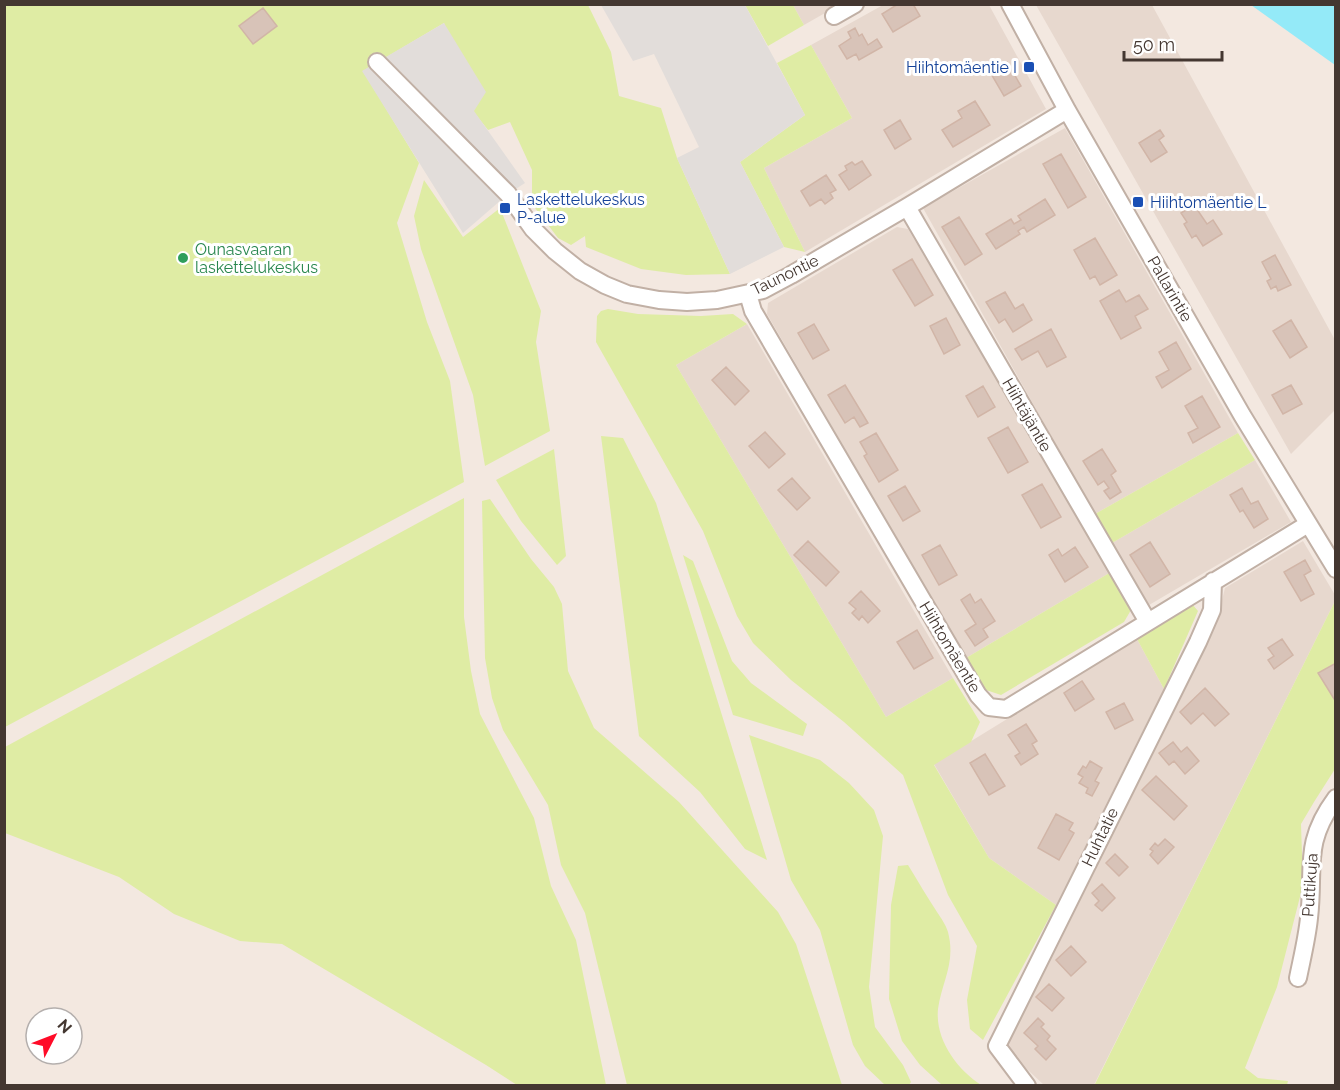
<svg xmlns="http://www.w3.org/2000/svg" width="1340" height="1090" font-family="Raleway,sans-serif">
<style>
.residential{fill:#e7d8ce}
.green{fill:#dfeca4}
.parking{fill:#e2ddda}
.water{fill:#94eaf8}
.building{fill:#d8c3b8;stroke:#d1b5a7;stroke-width:1.5}
.lines{fill:none;stroke-linecap:round;stroke-linejoin:round}
.minor-casing{stroke:#c1b0a5;stroke-width:20}
.minor{stroke:#fff;stroke-width:16}
.transit-dot{fill:#1a4fb4;stroke:#fff;stroke-width:2}
.leisure-dot{fill:#2e9e5b;stroke:#fff;stroke-width:2}
.labels{text-anchor:middle;dominant-baseline:central;stroke-width:6;stroke-linejoin:round;paint-order:stroke}
.transit-label{font-size:16px;fill:#164399;stroke:#fff;text-anchor:start}
.leisure-label{font-size:16px;fill:#27864d;stroke:#fff;text-anchor:start}
.street-label{font-size:16px;fill:#443731;stroke:#fff}
</style>
<rect width="100%" height="100%" fill="#f3e8e0"/>
<path class="residential" d="M793,5H839L804,25Z
M883,5H989L1046,109L805,252L764,168L852,118L811,45Z
M1036,5H1152L1335,340V410L1291,454Z
M1065,128L1238,433L1095,514L923,208Z
M897,227L908,229L1111,572L966,658L767,314L768,303Z
M747,324L953,678L886,717L676,365Z
M1255,460L1291,522L1149,605L1112,543Z
M1303,541L1335,595V601L1094,1085H1044L1002,1046L1218,616L1225,588Z
M1137,639L1164,689L1056,905L989,858L934,764Z"/>
<path class="green" d="M5,5H588L611,52L619,96L661,108L677,158L730,274L686,275L641,269L586,247L585,236L571,245L558,238L532,204V170L510,122L488,130L473,111L444,23L363,71L419,163L397,223L427,322L450,381L464,482L5,727Z
M745,5H793L804,25L768,46Z
M811,45L852,118L764,168L805,252L784,247L740,162L805,115L777,63Z
M424,180L463,237L500,208L541,311L536,342L550,431L485,466L473,395L421,249L414,216Z
M608,309L638,314L701,316L733,314L747,324L676,365L886,717L953,678L980,722L971,742L934,765L989,858L1056,905L983,1040L970,1029L967,1000L977,946L948,895L903,775L844,722L791,680L753,643L737,616L703,531L596,342L597,316L601,311Z
M1238,433L1255,460L1112,543L1095,514Z
M601,436L623,438L656,503L767,860L745,849L700,792L639,736Z
M554,449L566,556L557,565L521,521L496,480Z
M464,498V617L471,671L480,714L534,818L551,886L576,940L606,1085H517L486,1065L282,944L240,941L174,914L119,877L5,833V747Z
M490,499L531,559L554,587L562,604L568,671L594,728L679,802L778,912L796,944L842,1085H627L585,913L561,865L548,805L503,730L492,698L485,658L482,501Z
M683,555L693,561L732,661L751,683L807,724L803,736L733,715Z
M1111,572L1131,610L1124,622L1001,695L986,690L966,658Z
M1335,601V769L1314,802L1301,824L1303,885L1277,987L1245,1068L1258,1078L1288,1081L1287,1085L1094,1086Z
M1192,604L1198,611L1164,689L1137,639Z
M749,735L820,760L849,783L874,810L883,836L869,987L875,1027L903,1065L911,1082L909,1085H885L865,1066L853,1045L820,930L791,880Z
M908,865C918,881 927,897 937,912C941,918 946,925 948,932C956,963 942,981 938,1009C935,1040 957,1069 981,1085H942L920,1065L902,1041L889,999L891,905L898,866Z"/>
<path class="parking" d="M601,5H745L805,115L740,162L784,247L730,274L677,158L699,147L654,54L633,61Z
M444,23L486,92L474,111L525,183L508,194L463,233L362,71Z"/>
<path class="water" d="M1251,5H1335V65Z"/>
<path class="building" d="M898,4H913L920,16L893,32L882,14Z
M263,8L277,26L253,44L239,26Z
M855,28L859,36L862,34L868,45L877,39L882,47L859,60L856,54L847,59L839,46L851,38L848,32Z
M1007,62L1021,86L1004,96L990,72Z
M975,101L990,125L953,147L942,130L962,118L958,111Z
M900,120L911,139L895,149L884,130Z
M1160,130L1164,136L1159,140L1167,152L1151,162L1139,143Z
M1061,154L1086,197L1068,208L1043,164Z
M862,161L871,175L849,190L839,175L847,170L845,166L852,162L855,165Z
M826,175L836,190L830,193L833,198L825,204L821,199L810,206L801,191Z
M1045,199L1055,215L1027,232L1024,227L1018,231L1020,234L996,249L986,234L1011,219L1014,224L1021,220L1018,216Z
M1194,205L1207,224L1213,220L1222,234L1203,246L1196,235L1192,238L1184,224L1187,222L1181,213Z
M959,217L982,254L965,265L942,227Z
M1095,238L1117,275L1100,285L1095,276L1090,279L1074,250Z
M1275,255L1291,285L1278,291L1276,286L1271,289L1267,281L1271,279L1262,262Z
M912,259L933,295L915,306L893,270Z
M1119,290L1126,302L1139,295L1148,309L1135,316L1141,328L1121,339L1100,301Z
M1005,292L1015,309L1023,304L1032,320L1013,332L1005,319L999,323L986,302Z
M946,318L960,345L944,354L930,326Z
M1291,320L1307,347L1290,358L1273,331Z
M814,324L829,350L813,359L798,333Z
M1051,329L1066,357L1047,367L1038,351L1022,360L1015,349Z
M1176,342L1191,369L1162,388L1156,377L1169,370L1159,352Z
M726,367L749,391L735,405L712,380Z
M845,385L868,423L860,427L854,417L845,423L828,395Z
M1291,385L1302,404L1283,414L1272,395Z
M983,386L995,407L978,417L966,396Z
M1202,396L1220,427L1193,443L1188,433L1198,428L1185,406Z
M1008,427L1028,462L1008,473L988,438Z
M765,432L785,454L769,468L749,446Z
M876,433L898,470L879,482L864,456L867,454L860,442Z
M1102,449L1116,471L1111,475L1121,492L1110,499L1104,491L1109,488L1104,481L1098,485L1083,461Z
M792,478L810,498L797,510L778,490Z
M1042,484L1061,517L1041,528L1022,495Z
M905,486L920,511L903,521L888,496Z
M1242,488L1251,504L1258,501L1268,519L1254,528L1243,510L1240,512L1230,495Z
M808,541L839,572L826,586L794,555Z
M1150,542L1170,574L1150,587L1130,555Z
M940,545L957,575L939,585L922,555Z
M1075,547L1088,567L1065,582L1049,555L1058,549L1062,556Z
M1305,560L1311,571L1304,575L1314,594L1301,601L1284,572Z
M861,591L880,611L868,623L862,616L859,620L852,613L856,609L849,603Z
M970,594L975,603L981,599L995,621L983,629L988,637L975,646L965,631L976,624L961,600Z
M917,630L933,658L914,669L897,642Z
M1282,639L1293,655L1274,669L1268,660L1274,656L1268,648Z
M1336,663V702L1318,673Z
M1082,681L1094,699L1075,711L1064,693Z
M1205,688L1229,714L1215,726L1203,713L1191,724L1180,712Z
M1124,703L1133,720L1115,729L1106,712Z
M1026,724L1037,741L1032,744L1038,754L1021,765L1015,756L1020,753L1008,735Z
M1173,742L1181,752L1187,747L1199,761L1185,774L1174,761L1169,765L1159,753Z
M985,754L1005,786L989,795L970,763Z
M1090,761L1102,768L1095,781L1099,783L1092,796L1086,793L1088,788L1079,783L1083,777L1078,774L1083,766L1086,768Z
M1156,776L1187,806L1174,820L1142,790Z
M1056,814L1073,823L1069,830L1074,833L1059,860L1038,848Z
M1165,839L1174,847L1158,864L1150,855L1153,851L1150,849L1155,843L1158,846Z
M1115,854L1128,867L1119,876L1106,863Z
M1102,884L1115,898L1102,911L1095,905L1099,901L1092,893Z
M1071,946L1086,962L1071,976L1056,960Z
M1049,984L1064,998L1052,1011L1036,997Z
M1038,1018L1044,1024L1041,1027L1050,1036L1047,1040L1056,1049L1046,1060L1035,1049L1038,1046L1024,1033Z"/>
<g class="lines">
<defs>
<path id="minor" d="M1010,4L1067,110L1242,415L1336,569
M834,16L855,4
M377,62L508,194L533,229L555,251L580,271L605,285L627,294L659,300L687,302L717,300L763,290L791,275L907,207L1067,110
M907,207L1148,622
M748,294L753,311L978,695L989,707L1006,709L1308,524
M1298,978C1302,958 1307,938 1309,918C1315,868 1302,844 1336,798
M1027,1086L997,1046L1198,642L1212,610L1213,581"/>
</defs>
<use href="#minor" class="minor-casing"/>
<use href="#minor" class="minor"/>
</g>
<g class="transit-dot">
<rect x="1023" y="61" width="12" height="12" rx="3"/>
<rect x="1132" y="196" width="12" height="12" rx="3"/>
<rect x="499" y="202" width="12" height="12" rx="3"/>
</g>
<circle class="leisure-dot" cx="183" cy="258" r="6"/>
<g class="labels">
<g class="transit-label">
<text x="1017" y="67" text-anchor="end">Hiihtomäentie I</text>
<text x="517" y="199">Laskettelukeskus<tspan x="517" dy="18">P-alue</tspan></text>
<text x="1150" y="202">Hiihtomäentie L</text>
</g>
<g class="leisure-label">
<text x="195" y="249">Ounasvaaran<tspan x="195" dy="18">laskettelukeskus</tspan></text>
</g>
<g class="street-label">
<text transform="translate(785 275) rotate(-26)">Taunontie</text>
<text transform="translate(1170 289) rotate(60)">Pallarintie</text>
<text transform="translate(1027 415) rotate(60)">Hiihtäjäntie</text>
<text transform="translate(950 647) rotate(59)">Hiihtomäentie</text>
<text transform="translate(1100 837) rotate(-64)">Huhtatie</text>
<text transform="translate(1310 885) rotate(-86)">Puttikuja</text>
</g>
</g>
<rect width="1340" height="1090" fill="none" stroke="#443731" stroke-width="12"/>
<g transform="translate(54 1036) rotate(48)"><circle r="28" fill="#ffffff" stroke="#b4afad" stroke-width="1.5"/>
<path d="M0-4.5L10 22L0 15L-10 22Z" fill="#ff0b28"/>
<text y="-9" font-size="16" font-weight="bold" text-anchor="middle" fill="#443731">N</text>
</g>
<path d="M1124 51v9h98v-9" fill="none" stroke="#443731" stroke-width="3"/>
<text x="1133" y="51" font-size="18" fill="#443731" stroke="#ffffff" stroke-width="4.5" paint-order="stroke">50 m</text>
</svg>
